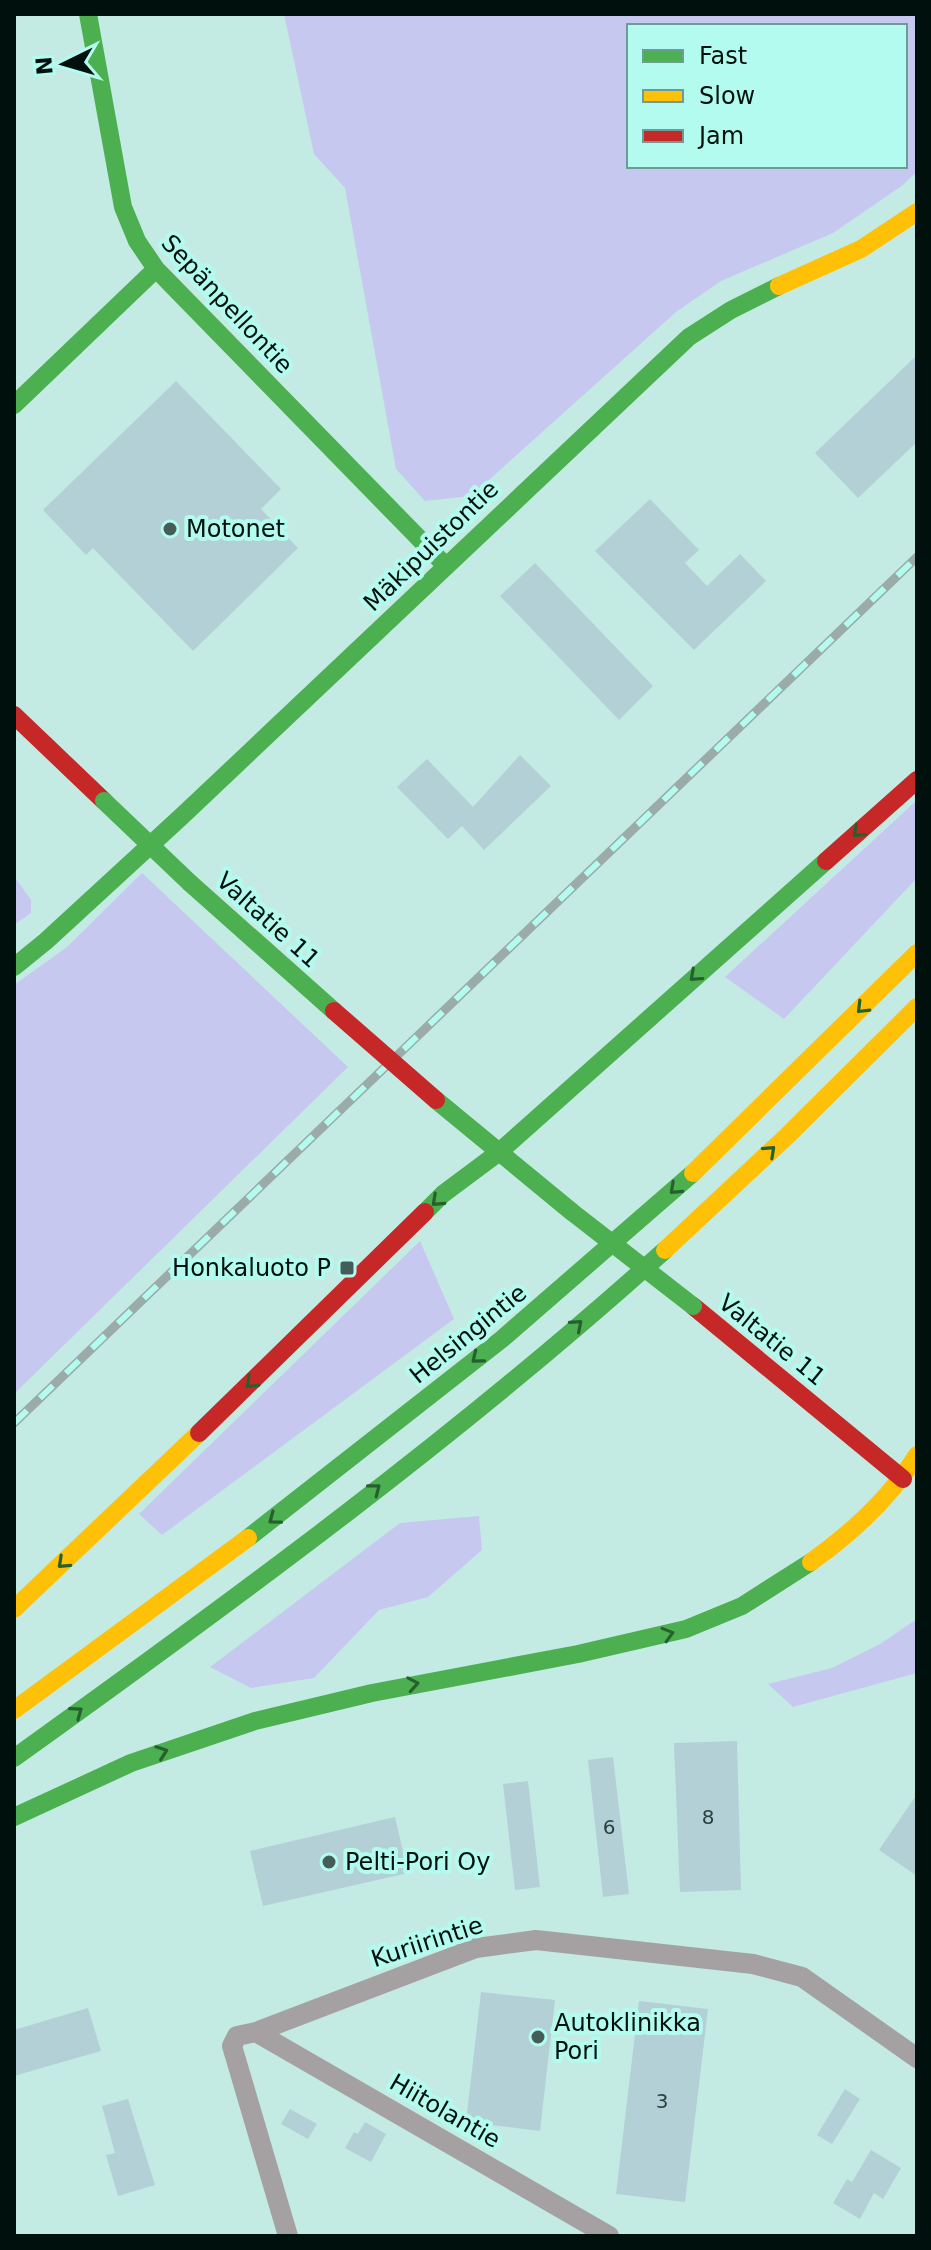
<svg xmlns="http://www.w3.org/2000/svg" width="931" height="2250" font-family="'DejaVu Sans',sans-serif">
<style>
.green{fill:#c7c8f0;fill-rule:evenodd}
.building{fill:#b2d0d6}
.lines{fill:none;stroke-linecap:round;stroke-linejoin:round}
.street{stroke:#a5a1a3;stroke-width:20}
.fast{stroke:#4caf50;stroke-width:18}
.slow{stroke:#ffc107;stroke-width:18}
.jam{stroke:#c62828;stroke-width:18}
.rail-casing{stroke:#9aaba8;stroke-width:9}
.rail{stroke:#b3fbee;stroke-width:6;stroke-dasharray:18;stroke-linecap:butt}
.fast-bridge{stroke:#4caf50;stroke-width:18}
.jam-bridge{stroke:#c62828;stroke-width:18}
.oneway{stroke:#26602e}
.poi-dot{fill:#445d58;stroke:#b3fbee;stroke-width:3}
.labels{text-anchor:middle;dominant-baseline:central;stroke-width:8;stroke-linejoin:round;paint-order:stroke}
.number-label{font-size:20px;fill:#2c403f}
.street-label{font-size:24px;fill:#00100d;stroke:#b3fbee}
.poi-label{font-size:24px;fill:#00100d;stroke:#b3fbee;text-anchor:start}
</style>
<rect width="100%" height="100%" fill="#c3ebe4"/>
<path class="green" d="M284,14H917V171L903,185L833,233L721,281L676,312L471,496L425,501L396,469L345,188L314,154ZM629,26H905V166H629Z
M917,800V878L784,1019L725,977Z
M142,873L348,1067L14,1394V985L67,947Z
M14,876L31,900V913L14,925Z
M420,1241L454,1319L162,1535L139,1514Z
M479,1516L482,1550L428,1597L379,1610L314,1678L251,1688L210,1667L400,1523Z
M917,1619V1673L793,1707L768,1684L832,1668L880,1644Z"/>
<path class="building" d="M917,355V442L858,498L815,453Z
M176,381L281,489L261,509L298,548L193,651L93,548L86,555L43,510Z
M650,499L699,550L685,563L707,586L740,554L766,581L694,650L595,551Z
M535,563L653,686L619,720L500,596Z
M520,755L551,786L484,850L462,826L448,839L397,787L427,759L473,807Z
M737,1741L741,1890L680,1892L674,1743Z
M613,1757L629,1894L603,1897L588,1760Z
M528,1781L540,1887L515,1890L503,1784Z
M917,1794V1876L879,1850Z
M395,1817L408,1873L263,1906L250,1851Z
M481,1992L555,2000L540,2131L466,2122Z
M639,2001L708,2009L685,2202L616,2194Z
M88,2008L101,2051L14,2076V2030Z
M845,2089L860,2099L832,2144L817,2135Z
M128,2099L155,2185L118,2196L106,2155L115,2153L102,2106Z
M290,2109L317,2124L308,2139L281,2124Z
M365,2122L386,2134L371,2162L345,2148L354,2132L358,2134Z
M871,2150L901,2168L883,2199L874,2193L860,2219L833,2203L847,2179L852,2182Z"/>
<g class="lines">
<path class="street" d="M256,2032L609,2236
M288,2236L232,2046L237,2036L256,2032L476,1948L536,1940L753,1964L802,1977L917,2058"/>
<path class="fast" d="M88,14L123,207L137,241L156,269L445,565
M14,405L156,269
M190,883L334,1011
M14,967L46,941L182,816L689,337L731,310L779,286
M436,1100L572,1212
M425,1212L443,1194L498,1153L826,861
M248,1538L502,1339L693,1173
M14,1758C237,1598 461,1434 665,1250
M14,1817L131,1763L255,1721L372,1693L578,1654L686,1629L742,1606L811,1562"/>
<path class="slow" d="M779,286L861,249L917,212
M693,1173L917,953
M665,1250L788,1135L917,1007
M811,1562C853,1532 890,1498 917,1455
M14,1609L199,1433
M14,1710L248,1538"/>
<path class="jam" d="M14,715L104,801
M826,861L917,780
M693,1306L903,1479
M199,1433L425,1212"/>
<defs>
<path id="rail" d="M14,1423L917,557"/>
</defs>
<use href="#rail" class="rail-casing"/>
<use href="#rail" class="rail"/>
<path class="fast-bridge" d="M104,801L190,883
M572,1212L693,1306"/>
<path class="jam-bridge" d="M334,1011L436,1100"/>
</g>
<defs><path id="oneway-chevron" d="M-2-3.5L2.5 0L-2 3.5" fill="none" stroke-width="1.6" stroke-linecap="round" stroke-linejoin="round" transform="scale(2)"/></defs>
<g class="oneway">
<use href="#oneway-chevron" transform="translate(858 832) rotate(139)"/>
<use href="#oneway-chevron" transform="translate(695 976) rotate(138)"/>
<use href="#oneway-chevron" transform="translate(862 1008) rotate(135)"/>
<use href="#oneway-chevron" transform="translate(770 1151) rotate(-43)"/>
<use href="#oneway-chevron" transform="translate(675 1189) rotate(137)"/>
<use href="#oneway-chevron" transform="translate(437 1201) rotate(137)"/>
<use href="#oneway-chevron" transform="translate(577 1325) rotate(-41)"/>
<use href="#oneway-chevron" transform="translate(477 1358) rotate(141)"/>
<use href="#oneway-chevron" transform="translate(251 1383) rotate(136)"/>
<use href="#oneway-chevron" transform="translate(375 1489) rotate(-38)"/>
<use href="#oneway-chevron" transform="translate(274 1519) rotate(143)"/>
<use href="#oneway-chevron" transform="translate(63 1563) rotate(137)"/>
<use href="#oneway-chevron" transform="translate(668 1634) rotate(-16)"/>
<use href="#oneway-chevron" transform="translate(413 1684) rotate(-10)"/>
<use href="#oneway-chevron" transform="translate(77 1712) rotate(-36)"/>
<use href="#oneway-chevron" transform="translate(162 1752) rotate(-20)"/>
</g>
<g class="poi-dot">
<circle cx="170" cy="529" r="8"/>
<rect x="339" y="1260" width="16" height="16" rx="4"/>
<circle cx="329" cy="1862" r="8"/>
<circle cx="538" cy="2037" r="8"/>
</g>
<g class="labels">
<g class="number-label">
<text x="708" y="1817">8</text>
<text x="609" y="1827">6</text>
<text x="662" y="2101">3</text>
</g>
<g class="street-label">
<text transform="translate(227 304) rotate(47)">Sepänpellontie</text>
<text transform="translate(431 546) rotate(-44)">Mäkipuistontie</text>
<text transform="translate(268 920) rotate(42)">Valtatie 11</text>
<text transform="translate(468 1334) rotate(-39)">Helsingintie</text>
<text transform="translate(772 1340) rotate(39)">Valtatie 11</text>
<text transform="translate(427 1942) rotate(-18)">Kuriirintie</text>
<text transform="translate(445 2111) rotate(30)">Hiitolantie</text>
</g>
<g class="poi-label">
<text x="186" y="529">Motonet</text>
<text x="331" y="1268" text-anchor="end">Honkaluoto P</text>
<text x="345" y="1862">Pelti-Pori Oy</text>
<text x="554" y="2023">Autoklinikka<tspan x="554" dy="28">Pori</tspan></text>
</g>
</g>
<rect width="931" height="2250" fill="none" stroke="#00100d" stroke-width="32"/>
<rect x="627" y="24" width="280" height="144" fill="#b3fbee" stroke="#6b9d94" stroke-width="2"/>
<rect x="643" y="50" width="40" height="12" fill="#4caf50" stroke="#6b9d94" stroke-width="2"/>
<text x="699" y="64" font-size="24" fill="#00100d">Fast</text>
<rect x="643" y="90" width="40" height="12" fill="#ffc107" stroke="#6b9d94" stroke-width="2"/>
<text x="699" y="104" font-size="24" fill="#00100d">Slow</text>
<rect x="643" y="130" width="40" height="12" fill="#c62828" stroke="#6b9d94" stroke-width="2"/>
<text x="699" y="144" font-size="24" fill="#00100d">Jam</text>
<g transform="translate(64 64) rotate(265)" stroke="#b3fbee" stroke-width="6" paint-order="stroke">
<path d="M0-6L14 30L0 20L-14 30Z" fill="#00100d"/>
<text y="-12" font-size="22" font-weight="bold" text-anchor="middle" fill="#00100d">N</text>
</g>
</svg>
